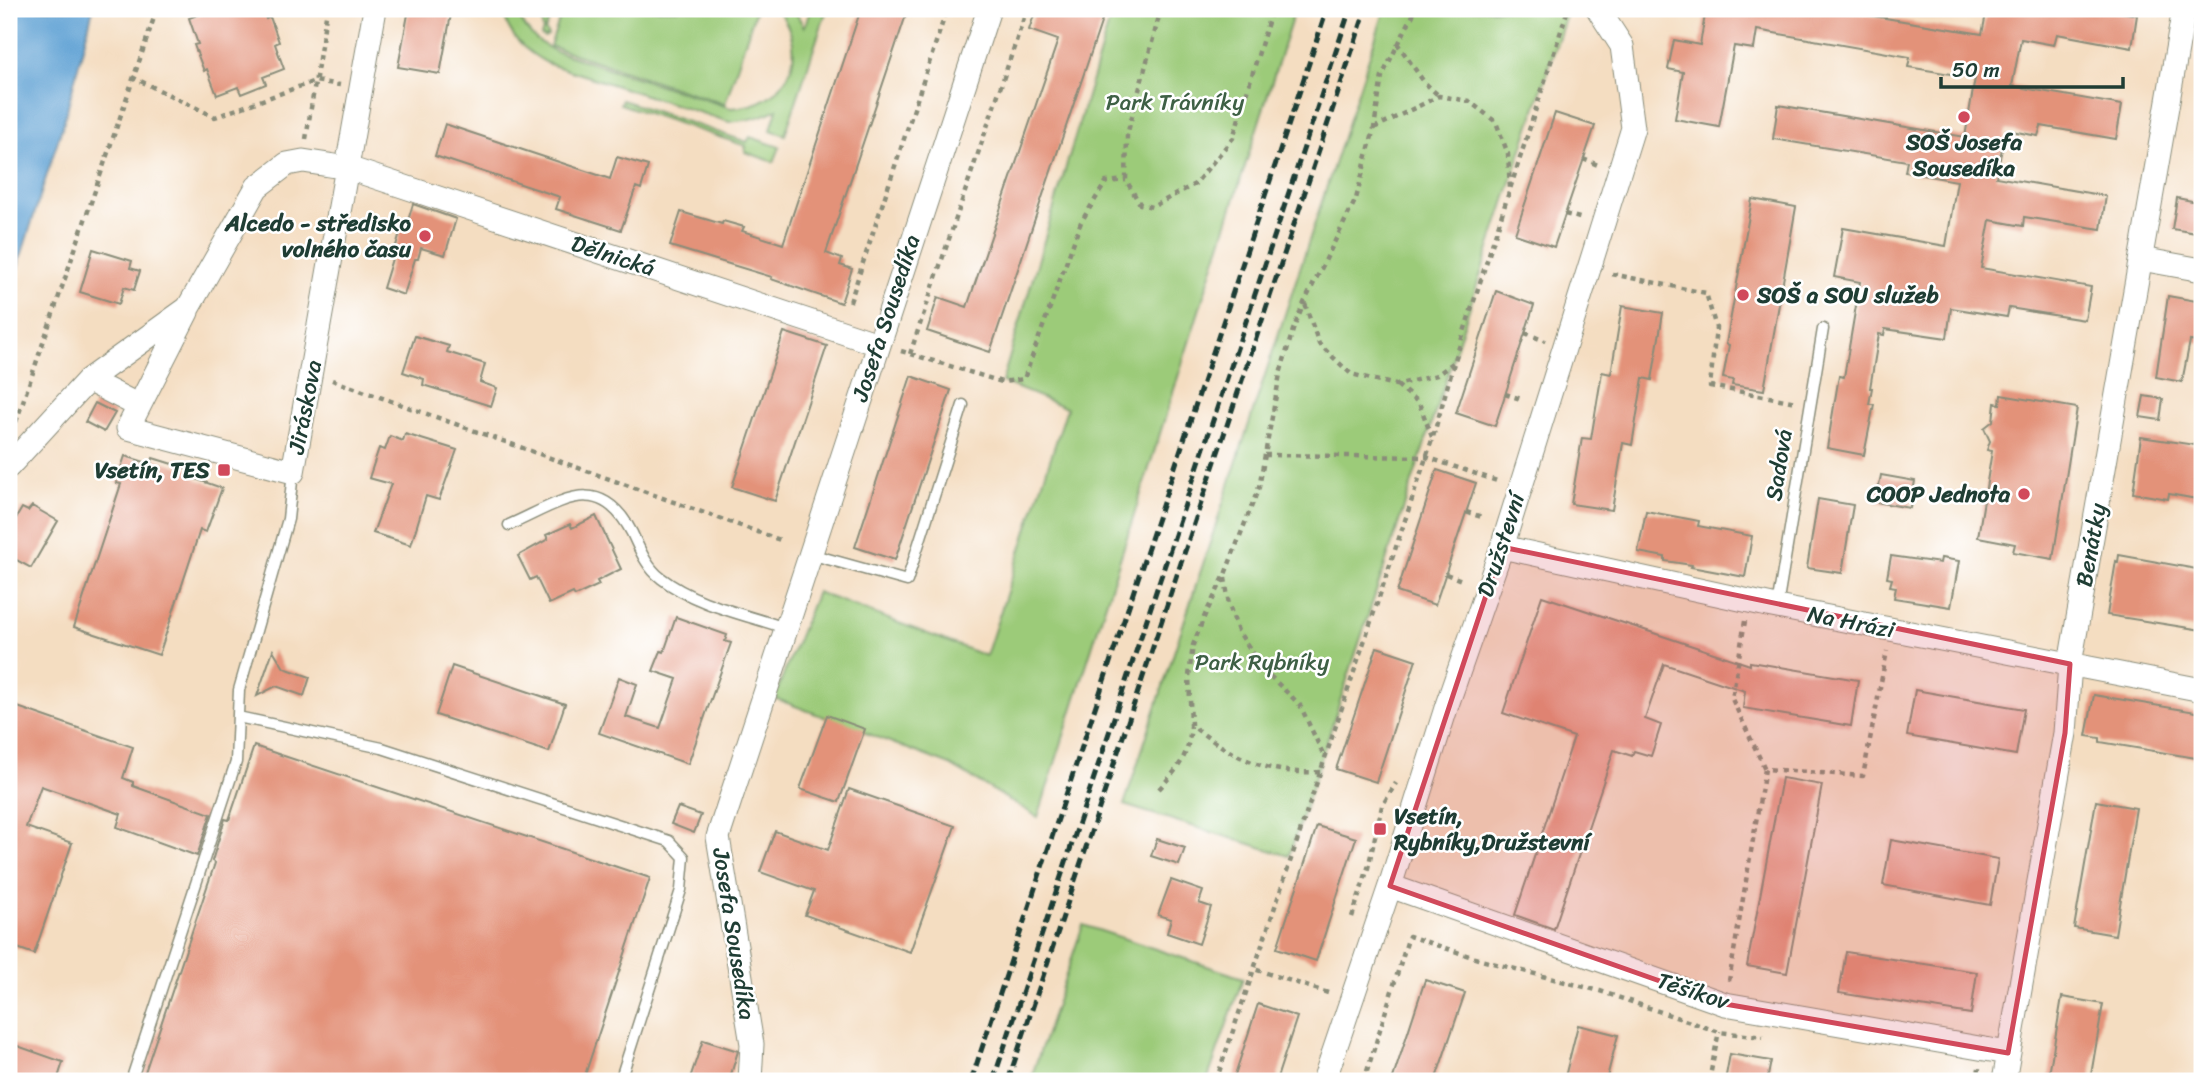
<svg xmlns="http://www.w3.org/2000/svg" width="2211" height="1090" font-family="Sriracha,sans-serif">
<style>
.green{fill:#9ccb79;stroke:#5e8456;stroke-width:2}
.water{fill:#61a2d4;stroke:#407084;stroke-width:2}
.building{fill:#e39279}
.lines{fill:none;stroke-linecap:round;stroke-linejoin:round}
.lane-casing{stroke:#8a8d7a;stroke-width:13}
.street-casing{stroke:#8a8d7a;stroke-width:25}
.path{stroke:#8a8d7a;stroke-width:4.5;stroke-dasharray:5 5;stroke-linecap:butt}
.lane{stroke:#fff;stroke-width:10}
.street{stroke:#fff;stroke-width:23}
.rail{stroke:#1f3d34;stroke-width:5;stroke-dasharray:10 5;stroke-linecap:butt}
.marked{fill:#d1495b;fill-opacity:0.2;stroke:#d1495b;stroke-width:5;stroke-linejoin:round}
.poi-dot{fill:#d1495b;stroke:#fff;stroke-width:2.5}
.labels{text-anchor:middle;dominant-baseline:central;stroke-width:5;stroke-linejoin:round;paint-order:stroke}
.park-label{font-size:23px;fill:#3e6045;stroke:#fff}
.poi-label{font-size:23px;font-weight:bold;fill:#1f3d34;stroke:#fff;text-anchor:end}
.street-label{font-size:23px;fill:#1f3d34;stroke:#fff}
</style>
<rect width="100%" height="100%" fill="#fff"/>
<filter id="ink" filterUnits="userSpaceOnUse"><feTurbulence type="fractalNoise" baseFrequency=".0143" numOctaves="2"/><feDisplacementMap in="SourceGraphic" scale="14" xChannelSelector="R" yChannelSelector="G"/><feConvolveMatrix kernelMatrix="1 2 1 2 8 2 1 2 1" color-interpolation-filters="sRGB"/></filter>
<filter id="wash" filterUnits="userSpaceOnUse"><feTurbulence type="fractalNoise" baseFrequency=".00686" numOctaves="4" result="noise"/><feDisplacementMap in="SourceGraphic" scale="28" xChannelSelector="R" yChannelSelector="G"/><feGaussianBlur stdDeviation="1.57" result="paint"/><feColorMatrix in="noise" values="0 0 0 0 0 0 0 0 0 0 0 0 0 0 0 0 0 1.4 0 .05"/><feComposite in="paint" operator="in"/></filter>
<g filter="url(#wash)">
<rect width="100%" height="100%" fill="#f4ddc1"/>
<path class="green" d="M503,9H517C523,30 535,41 555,51L731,108C787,106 813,53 777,9H794L804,27L811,9H827L785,135L771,130L777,109C761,118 747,121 729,122L549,64C526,52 507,36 503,9Z
M539,9H554L545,30L548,35L544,37L541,35L543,30Z
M563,9H756L725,104L550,46Z
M1113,9H1295L1038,817L950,765L774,698L817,592L986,656L1067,408L1002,382Z
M1385,9H1568L1289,856L1124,805Z
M622,100L747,142L750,137L780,147L774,162L745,152L746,146L620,104Z
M1083,925L1243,978L1207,1081H1030Z"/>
<path class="water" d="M9,9H93L64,121L9,294Z"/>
<g id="blocks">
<path class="building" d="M214,9H262L266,19L270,17L279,42L275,44L284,69L263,77L266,84L241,94L238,87L217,95L207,69L204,71L194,45L198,44L189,18Z
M409,9H452L440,74L398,67Z
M861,9H908L826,253L842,259L840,265L852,269L841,303L771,279L772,277L670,246L681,212L722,224L723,221L744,227L742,231L783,244Z
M1036,9H1078L1103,17L990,352L927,331L938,297L967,307L1058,40L1029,30Z
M1706,9H1831L1982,34L1987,9H2104L2137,15L2132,48L2057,34L2054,45L2021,39L2012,86L2122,105L2116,139L2041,126L2038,136L2006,130L1996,177L2106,196L2101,229L2024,217L2023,226L1990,220L1981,268L2091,287L2085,320L2009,308L2007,317L1951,308L1947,338L1885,329L1884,335L1879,334L1870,388H1872L1869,404H1874L1864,455L1827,448L1839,376L1844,377L1860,282L1834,277L1843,228L1946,246L1957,181L1905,172L1907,161L1773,139L1778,105L1965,137L1975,78L1908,67L1910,57L1757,30L1754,49L1734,46L1719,127L1675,119L1683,72L1668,69L1674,40L1700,45Z
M1555,113L1595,126L1554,247L1515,234Z
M445,124L610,179L617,157L648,166L641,189L636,187L621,230L556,209L560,197L435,156Z
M2177,198L2202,203V234L2172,229Z
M1752,199L1796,207L1764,390L1732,385L1733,380L1723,378L1729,345L1726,344Z
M413,204L456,219L445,255L421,248L418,259H415L404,295L383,288L403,223L407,224Z
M93,249L132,261L130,268L140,271L134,290L124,287L119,304L80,292Z
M1496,291L1534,305L1495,426L1456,413Z
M2168,296L2202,302V343L2190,341L2182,382L2156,377Z
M1622,306L1663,313L1652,380L1643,378L1632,445L1623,443L1612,510L1571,504L1582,438L1591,439L1602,372L1611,374Z
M784,332L827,346L775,501L732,487Z
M415,336L449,346L447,352L485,364L480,382L497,388L491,406L423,385L424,379L403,372Z
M911,376L951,390L895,560L855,547Z
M2001,395L2077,408L2053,559L2013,552L2015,544L1978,537L1992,451L1987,450L1990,441L1984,428L1993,421L1995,403L2000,404Z
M2144,396L2163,399L2160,420L2140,417Z
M95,403L115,413L104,432L85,422Z
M405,434L457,450L439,500L426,496L411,545L373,533L391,484L369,478L379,448L385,450L390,436L403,441Z
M2141,437L2202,446V500L2169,494L2168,499L2133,493Z
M125,456L151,464L153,458L198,472L196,479L222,488L206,532L200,530L159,655L74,627L121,484L116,483Z
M1437,470L1476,483L1435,605L1397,592Z
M1881,475L1915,481L1910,508L1876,502Z
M1818,499L1853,505L1842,573L1807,568Z
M32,506L58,521L31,568L9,556V530L22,508L28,511Z
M1646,511L1699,521L1698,526L1752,536L1745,577L1691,567L1692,565L1665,561V557L1638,552Z
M596,516L621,569L597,581L599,585L575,596L573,593L549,604L536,577L530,580L518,556L548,539L546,535L570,524L572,528Z
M2119,555L2202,570V630L2107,615L2116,561L2118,562Z
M1891,556L1940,563L1941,558L1959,561L1951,607L1894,598L1896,587L1890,586L1892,579L1887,578Z
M1542,596L1750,665V662L1858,680L1851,726L1743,708L1745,691L1664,664L1645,719L1661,725L1651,756L1634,751L1632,756L1614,750L1554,929L1515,915L1574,737L1503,713Z
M676,617L727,635L725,641L731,643L688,764L599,733L619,677L637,684L626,717L660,728L677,679L653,671L661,651L664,652Z
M1377,647L1416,660L1376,782L1336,769Z
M273,650L284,668L310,677L304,696L276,686L257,696Z
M452,666L565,704L549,752L436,715Z
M1915,690L2024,709L2016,755L1907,736Z
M2094,695L2202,713V759L2100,742V738L2086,736Z
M9,704L133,747L123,778L133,782V786L211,814L197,856L117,827L121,814L41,786L26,827L72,843L34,954L9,945Z
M827,715L865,729L839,802L800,789Z
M254,746L650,878L583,1081H142L215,863L212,861L225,819L229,820Z
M1782,778L1822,785L1787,973L1747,966Z
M849,789L955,826L910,952L805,915L814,891L760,872L775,831L828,850Z
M2096,801L2136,808L2115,935L2074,928Z
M678,807L701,815L694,833L671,824Z
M1317,826L1356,838L1316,961L1277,948Z
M1157,839L1185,848L1179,865L1151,856Z
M1891,840L1998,859L1990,905L1883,885Z
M1171,880L1203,891L1199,903L1211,907L1199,944L1167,933L1171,919L1158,915Z
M1846,952L1977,972L1971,1014L1839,993Z
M1425,980L1465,993L1435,1081H1392Z
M2062,997L2103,1004L2090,1081H2048Z
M1258,1004L1297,1017L1276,1081H1233Z
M1578,1025L1618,1035L1606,1081H1564Z
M703,1040L738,1051L729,1081H689Z
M9,1043L63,1062L57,1081H9Z
M1730,1054L1771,1061L1767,1081H1725Z"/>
</g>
</g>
<g filter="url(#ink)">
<use href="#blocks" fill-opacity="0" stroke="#8a8d7a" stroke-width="2"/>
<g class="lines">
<defs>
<path id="lane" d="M509,525C558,504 599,469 632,533C639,548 647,568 661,578C696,605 744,614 785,628
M810,554L907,581L963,405
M1777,607L1823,329
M238,717L382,748L669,841L684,857L681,890L620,1081
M131,1081L236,762L239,690L288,519L293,472"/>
<path id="street" d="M2141,259L2202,270
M187,312L128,428L293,472L375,9
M88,380L139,406
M9,466L88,380L188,308L257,187L287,164L303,161L348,168L878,344
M1502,547L1772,606L2202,690
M1390,886L1725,1004L2008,1053
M750,1081L752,1044L718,837L989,9
M1324,1081L1390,886L1447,705L1502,547L1633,128L1622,46L1598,9
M2004,1081L2065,733L2070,664L2184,9"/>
</defs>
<use href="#lane" class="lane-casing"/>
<use href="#street" class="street-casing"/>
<path class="path" d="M1161,9L1127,135L1126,180L1140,204L1152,207L1195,184L1233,138L1272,9
M1397,43L1424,82L1439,96
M132,77L215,117L315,81L340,85
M1374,128L1439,96L1469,101L1496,122L1508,154L1510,189
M306,139L327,9
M1583,159L1598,165
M1565,214L1583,219
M1612,274L1706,293L1716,328L1710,386L1796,402
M850,302L947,9
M1305,304L1319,344L1351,374L1396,385L1437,375L1453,363
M1525,333L1545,341
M901,351L1002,382L1024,379L1081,222L1106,182L1126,180
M910,354L1027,9
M332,380L783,541
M1397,385L1419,403L1432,437
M1505,394L1524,400
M16,422L157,9
M1265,455L1426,457L1497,481
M1466,512L1485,518
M1446,574L1464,581
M1225,578L1229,605L1238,631L1265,671L1300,705L1324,756
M1745,621L1732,699L1765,769
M1320,772C1266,775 1233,757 1191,725L1189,676L1193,645L1205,615L1224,577L1259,487L1280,374L1293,330L1304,303L1356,199L1374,128L1382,76L1416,9
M1159,789C1180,766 1188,757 1191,726
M1352,917L1368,868L1382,806L1396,783
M1729,981L1765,769L1863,776L1887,651
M1328,993L1254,969L1433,437L1454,363L1568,9
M1216,1081L1254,969
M1364,1081L1409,936L1481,960L1600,991L1719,1032L1763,1037
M1709,1081L1719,1031
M1977,1081L1979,1068"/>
<use href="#lane" class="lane"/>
<use href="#street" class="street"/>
<path class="rail" d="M971,1081L1327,9
M993,1081L1350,9
M1008,1081L1366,9"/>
</g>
</g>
<path class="marked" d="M1502,547L2070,664L2065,733L2008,1053L1725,1004L1390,886Z"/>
<g class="poi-dot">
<circle cx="1964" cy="117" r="7"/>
<circle cx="425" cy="236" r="7"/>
<circle cx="1743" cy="295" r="7"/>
<rect x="217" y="463" width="14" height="14" rx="3.5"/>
<circle cx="2024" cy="494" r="7"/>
<rect x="1373" y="822" width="14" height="14" rx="3.5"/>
</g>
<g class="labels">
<g class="park-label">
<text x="1175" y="102">Park Trávníky</text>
<text x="1262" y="662">Park Rybníky</text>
</g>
<g class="poi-label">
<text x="1964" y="142" text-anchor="middle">SOŠ Josefa<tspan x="1964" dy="26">Sousedíka</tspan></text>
<text x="411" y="223">Alcedo - středisko<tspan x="411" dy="26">volného času</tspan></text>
<text x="1757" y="295" text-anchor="start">SOŠ a SOU služeb</text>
<text x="210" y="470">Vsetín, TES</text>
<text x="2010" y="494">COOP Jednota</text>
<text x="1394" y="816" text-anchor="start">Vsetín,<tspan x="1394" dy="26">Rybníky,Družstevní</tspan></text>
</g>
<g class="street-label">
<text transform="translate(613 256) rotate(18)">Dělnická</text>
<text transform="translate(886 318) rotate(-72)">Josefa Sousedíka</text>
<text transform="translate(305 407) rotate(-79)">Jiráskova</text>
<text transform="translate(1779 465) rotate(-81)">Sadová</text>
<text transform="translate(1501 545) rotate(-72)">Družstevní</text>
<text transform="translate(2091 545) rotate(-80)">Benátky</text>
<text transform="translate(1851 622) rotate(11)">Na Hrázi</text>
<text transform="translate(734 934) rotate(81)">Josefa Sousedíka</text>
<text transform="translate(1693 991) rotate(18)">Těšíkov</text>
</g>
</g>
<rect width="2211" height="1090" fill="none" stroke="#fff" stroke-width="35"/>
<path d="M1941 77v10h182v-10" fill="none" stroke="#1f3d34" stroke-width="3.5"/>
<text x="1952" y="77" font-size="21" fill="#1f3d34" stroke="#ffffff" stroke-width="5" paint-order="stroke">50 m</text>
</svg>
